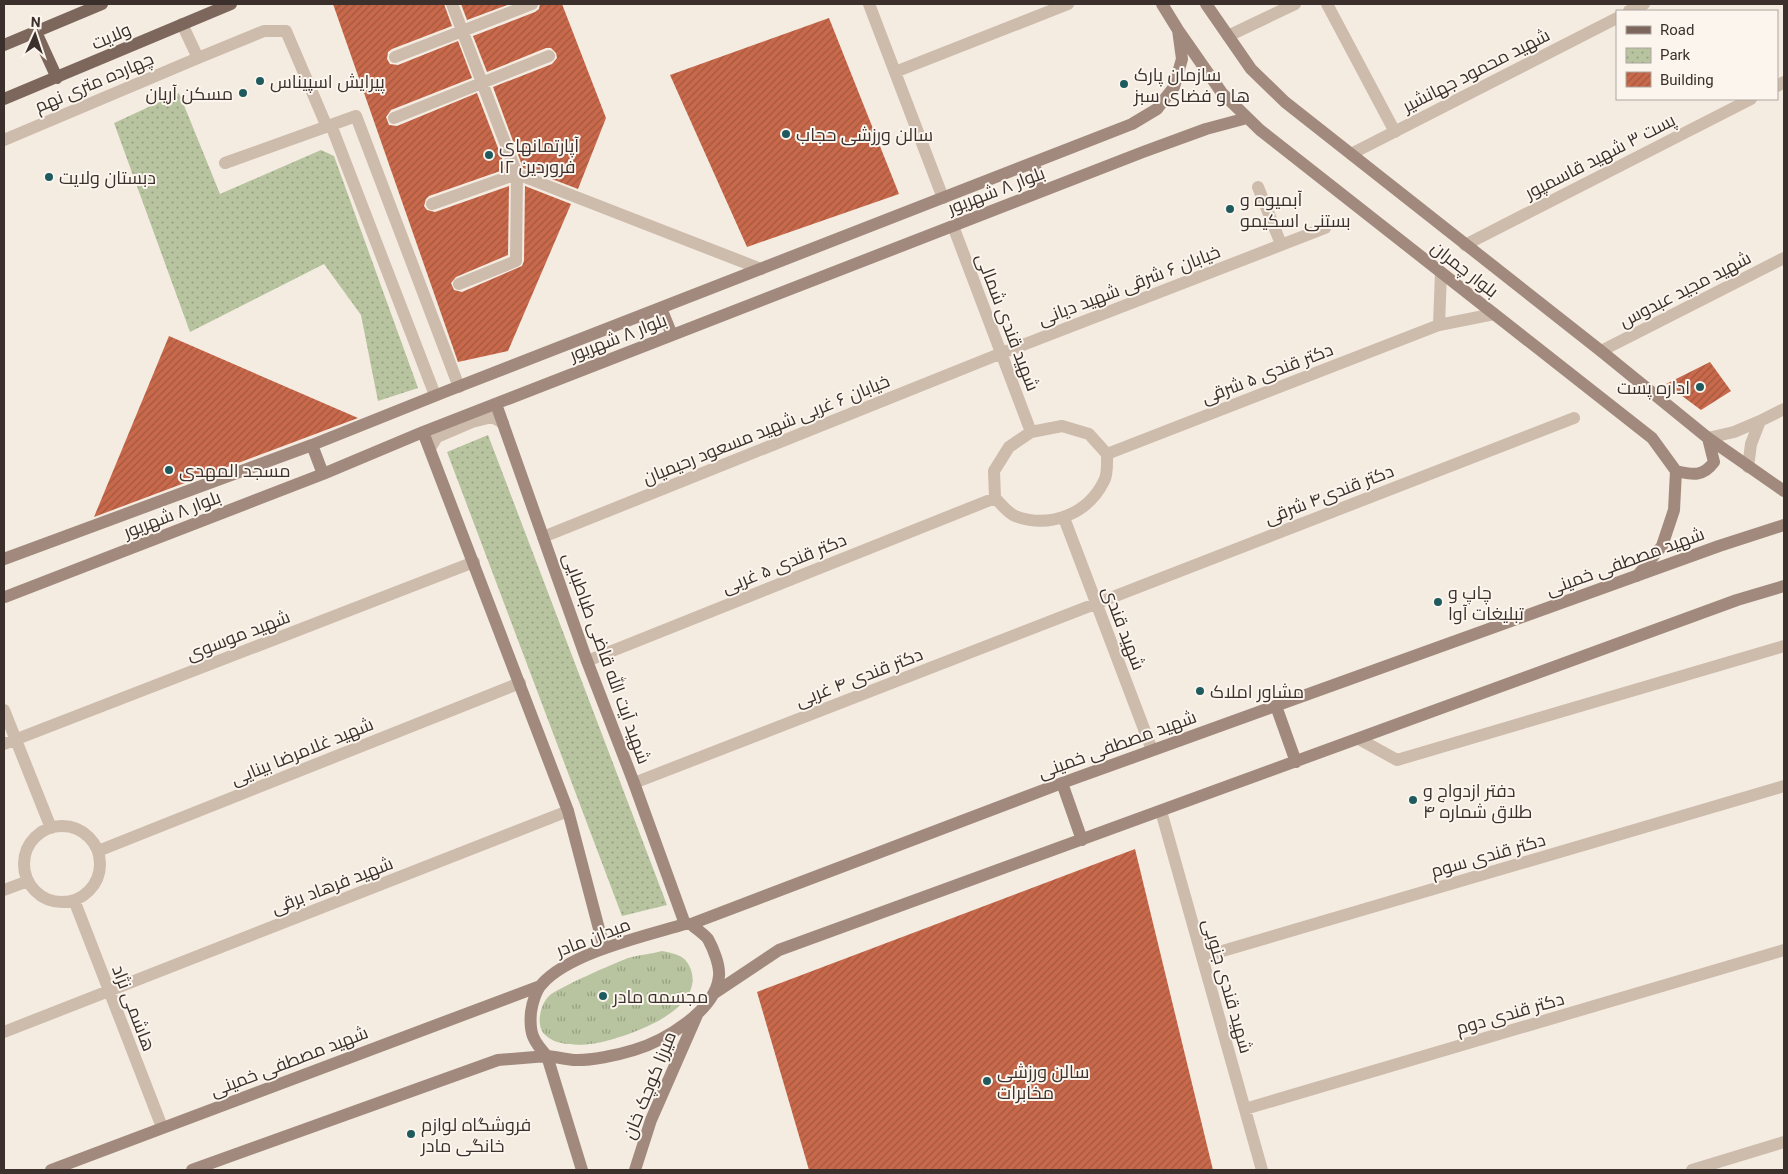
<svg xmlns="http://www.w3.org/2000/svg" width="1788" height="1174" font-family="Roboto,Cairo,sans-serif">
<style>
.grass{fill:url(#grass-tufts)}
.park{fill:url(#park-dots)}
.building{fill:url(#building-hatch)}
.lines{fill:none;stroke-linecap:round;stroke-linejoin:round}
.street{stroke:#cdbbac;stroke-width:12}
.secondary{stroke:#a18a7d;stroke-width:12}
.primary{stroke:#7d675c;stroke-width:12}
.poi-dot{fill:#1f5a5e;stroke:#fbf5ee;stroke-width:2}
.labels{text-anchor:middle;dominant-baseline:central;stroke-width:4;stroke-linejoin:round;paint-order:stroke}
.street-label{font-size:18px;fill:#3b302b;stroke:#fbf5ee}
.poi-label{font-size:18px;fill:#3b302b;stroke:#fbf5ee;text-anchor:start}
</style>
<defs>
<pattern id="grass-tufts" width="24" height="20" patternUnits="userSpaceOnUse" patternTransform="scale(1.25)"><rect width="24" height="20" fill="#b8c4a0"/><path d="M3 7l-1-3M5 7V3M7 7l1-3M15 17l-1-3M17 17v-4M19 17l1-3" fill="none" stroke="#97a083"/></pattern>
<pattern id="park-dots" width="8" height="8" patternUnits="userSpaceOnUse" patternTransform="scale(1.25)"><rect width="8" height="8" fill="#b8c4a0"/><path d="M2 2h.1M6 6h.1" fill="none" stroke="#97a083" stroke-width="1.8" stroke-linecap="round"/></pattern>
<pattern id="building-hatch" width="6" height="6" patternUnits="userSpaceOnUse" patternTransform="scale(1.25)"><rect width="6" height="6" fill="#c8694b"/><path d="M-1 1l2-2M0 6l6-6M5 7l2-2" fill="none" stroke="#a4573f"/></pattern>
</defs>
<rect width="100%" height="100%" fill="#f4ebe1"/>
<path class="grass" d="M662,951C676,954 686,955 691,970C704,1010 633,1034 606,1041C585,1047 535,1050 540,1016C541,1009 543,1002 549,996C557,988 615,963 628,958C639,955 651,954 662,951Z"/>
<path class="park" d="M179,93L220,194L321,150L334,156L418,388L378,401L361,315L324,264L190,332L114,123Z
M488,435L667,905L622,916L447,452Z"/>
<path class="building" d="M333,4H444L452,26L392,49L388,52L387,59L390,64L398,65L458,41L472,78L391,110L386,117L389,125L397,126L477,93L506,169L429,196L426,199L424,206L427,210L435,212L509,186L508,255L456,277L451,283L454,290L462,292L522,266L524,261L525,186L571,204L508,351L458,362Z
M461,4H510L467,20Z
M540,4H562L606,118L578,189L523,168L493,87L552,64L557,58L556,53L551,48H546L487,72L473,36L535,12L539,9Z
M829,18L899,194L747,247L670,75Z
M169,336L358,418L94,517Z
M1710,362L1731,391L1701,410L1666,384Z
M1135,849L1213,1170H809L757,992Z"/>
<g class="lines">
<path class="street" d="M452,4L517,174L516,261L459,284
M869,4L943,198
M1327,4L1395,132
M1629,11L1644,4
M182,24L198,58L264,31H286L327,127
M1228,36L1295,4
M395,57L532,4
M895,72L1068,4
M1777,86L1784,82
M394,118L549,56
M331,125L435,395
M4,140L198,58
M1351,154L1617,18
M225,163L356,116L459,387
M1258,187L1281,244
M432,204L517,174L761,269
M953,226L1031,432
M1465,245L1751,99
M1441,272L1439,325L1494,314
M1601,351L1784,258
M1760,421L1784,409
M1062,426L1089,434L1107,454C1107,462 1108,474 1104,481C1088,514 1050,529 1015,516C1008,513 1001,504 995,498L994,471L1009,447L1031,432Z
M1708,438L1734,432L1760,421L1751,444L1748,467
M430,448L437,437L472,422L492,417L503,423
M1107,454L1439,325
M1064,518L1152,750
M543,537L1002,353L1325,228
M587,661L995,498
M4,710L51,828
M1359,739L1397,760L1784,646
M4,744L474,562
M634,783L1574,418
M1161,811L1262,1170
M24 864a38 38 0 1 1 76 0a38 38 0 1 1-76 0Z
M98,851L520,683
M4,890L28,881
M74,900L162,1127
M1202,957L1784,786
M4,1032L568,811
M1245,1109L1784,950
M1692,1170L1784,1142"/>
<path class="secondary" d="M1162,4L1178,30L1222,93L1260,130L1652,438L1676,471L1674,510L1662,546L1637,576
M1206,4L1251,69L1285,102L1601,351L1708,438L1784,491
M1033,163L1044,190
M661,308L672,335
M496,404L587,661L634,783L685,924
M423,432L568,811L604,948
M312,445L323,474
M1676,471C1693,475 1703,477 1714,462L1708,438
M4,559L312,445L447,391L1132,124L1157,109L1174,87L1182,59L1178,30
M5,597L323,474L423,432L1143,152L1206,129L1247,118
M1276,706L1296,762
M1062,783L1082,840
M685,924H691C696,929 704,934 708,939C713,948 720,965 719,976C716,1011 664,1041 634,1050C618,1055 590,1061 574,1060C565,1059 556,1057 547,1056C533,1041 529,1033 531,1012C532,1004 536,990 542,984C569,953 645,936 685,924Z
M691,924L1062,783L1719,546L1784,525
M713,994L779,950L1737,600L1784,586
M51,1170L540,986
M192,1170L498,1060L547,1056L582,1170
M635,1170L651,1120L697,1015"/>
<path class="primary" d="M36,32L57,78
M4,45L102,4
M4,99L231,4"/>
</g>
<g class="poi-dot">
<circle cx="260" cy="81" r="5"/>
<circle cx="1124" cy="84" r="5"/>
<circle cx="243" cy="93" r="5"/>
<circle cx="786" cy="134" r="5"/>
<circle cx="489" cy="155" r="5"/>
<circle cx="49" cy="177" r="5"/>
<circle cx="1230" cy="209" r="5"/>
<circle cx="1700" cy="387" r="5"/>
<circle cx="169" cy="470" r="5"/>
<circle cx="1438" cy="602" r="5"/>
<circle cx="1200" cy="691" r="5"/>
<circle cx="1413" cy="800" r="5"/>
<circle cx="603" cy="996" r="5"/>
<circle cx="987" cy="1081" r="5"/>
<circle cx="411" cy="1134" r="5"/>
</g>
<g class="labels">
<g class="street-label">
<text transform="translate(111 36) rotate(-23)">ولایت</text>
<text transform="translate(1476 70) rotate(-27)">شهید محمود جهانشیر</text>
<text transform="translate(94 82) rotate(-23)">چهارده متری نهم</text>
<text transform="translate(1600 156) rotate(-27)">پست ۳ شهید قاسمپور</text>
<text transform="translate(996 190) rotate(-21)">بلوار ۸ شهریور</text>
<text transform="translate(1465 269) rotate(38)">بلوار چمران</text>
<text transform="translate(1129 285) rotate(-21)">خیابان ۶ شرقی شهید دیانی</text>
<text transform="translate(1685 289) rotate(-27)">شهید مجید عبدوس</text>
<text transform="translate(1008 322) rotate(69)">شهید قندی شمالی</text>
<text transform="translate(618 337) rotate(-21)">بلوار ۸ شهریور</text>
<text transform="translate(1267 373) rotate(-21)">دکتر قندی ۵ شرقی</text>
<text transform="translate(766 429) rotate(-22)">خیابان ۶ غربی شهید مسعود رحیمیان</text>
<text transform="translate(1329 494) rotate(-21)">دکتر قندی۴ شرقی</text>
<text transform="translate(172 514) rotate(-21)">بلوار ۸ شهریور</text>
<text transform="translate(1625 561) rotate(-20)">شهید مصطفی خمینی</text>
<text transform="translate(784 563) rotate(-22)">دکتر قندی ۵ غربی</text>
<text transform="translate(1124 628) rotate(69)">شهید قندی</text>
<text transform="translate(238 635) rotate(-21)">شهید موسوی</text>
<text transform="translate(607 658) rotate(70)">شهید آیت الله قاضی طباطبایی</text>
<text transform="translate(859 677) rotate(-21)">دکتر قندی ۴ غربی</text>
<text transform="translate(1117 744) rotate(-20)">شهید مصطفی خمینی</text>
<text transform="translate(302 751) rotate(-22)">شهید غلامرضا بینایی</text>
<text transform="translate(1488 855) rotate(-16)">دکتر قندی سوم</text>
<text transform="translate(332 885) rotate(-21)">شهید فرهاد برقی</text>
<text transform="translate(593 937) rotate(-21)">میدان مادر</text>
<text transform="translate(1228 986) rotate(74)">شهید قندی جنوبی</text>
<text transform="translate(134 1008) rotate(69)">هاشمی نژاد</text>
<text transform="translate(1510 1013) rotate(-16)">دکتر قندی دوم</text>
<text transform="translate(289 1061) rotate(-21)">شهید مصطفی خمینی</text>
<text transform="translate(649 1085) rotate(-68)">میرزا کوچک خان</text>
</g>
<g class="poi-label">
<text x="1134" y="74">سازمان پارک<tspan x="1134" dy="21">ها و فضای سبز</tspan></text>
<text x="270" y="81">پیرایش اسپیناس</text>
<text x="233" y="93" text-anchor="end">مسکن آریان</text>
<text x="796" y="134">سالن ورزشی حجاب</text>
<text x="499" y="145">آپارتمانهای<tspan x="499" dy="21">۱۲ فروردین</tspan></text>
<text x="59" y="177">دبستان ولایت</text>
<text x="1240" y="199">آبمیوه و<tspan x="1240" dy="21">بستنی اسکیمو</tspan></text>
<text x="1690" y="387" text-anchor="end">اداره پست</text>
<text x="179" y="470">مسجد المهدی</text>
<text x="1448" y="592">چاپ و<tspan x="1448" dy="21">تبلیغات آوا</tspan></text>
<text x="1210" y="691">مشاور املاک</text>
<text x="1423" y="790">دفتر ازدواج و<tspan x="1423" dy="21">طلاق شماره ۴</tspan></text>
<text x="613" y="996">مجسمه مادر</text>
<text x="997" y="1071">سالن ورزشی<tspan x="997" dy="21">مخابرات</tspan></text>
<text x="421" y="1124">فروشگاه لوازم<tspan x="421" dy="21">خانگی مادر</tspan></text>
</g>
</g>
<rect width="1788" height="1174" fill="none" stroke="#3b302b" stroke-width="10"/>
<rect x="1616" y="10" width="162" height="90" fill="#fbf5ee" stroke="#aea6a0"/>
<rect x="1626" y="26" width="25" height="8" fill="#7d675c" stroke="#aea6a0"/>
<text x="1660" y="35" font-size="15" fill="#3b302b">Road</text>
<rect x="1626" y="48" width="25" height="15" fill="url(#park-dots)" stroke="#aea6a0"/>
<text x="1660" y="60" font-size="15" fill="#3b302b">Park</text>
<rect x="1626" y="72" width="25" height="15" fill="url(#building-hatch)" stroke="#aea6a0"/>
<text x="1660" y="85" font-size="15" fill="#3b302b">Building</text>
<g transform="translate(35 35) rotate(3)" stroke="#fbf5ee" stroke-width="4" paint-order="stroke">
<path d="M0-4L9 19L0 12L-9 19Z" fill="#3b302b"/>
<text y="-8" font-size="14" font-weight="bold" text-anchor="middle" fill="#3b302b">N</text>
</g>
</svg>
